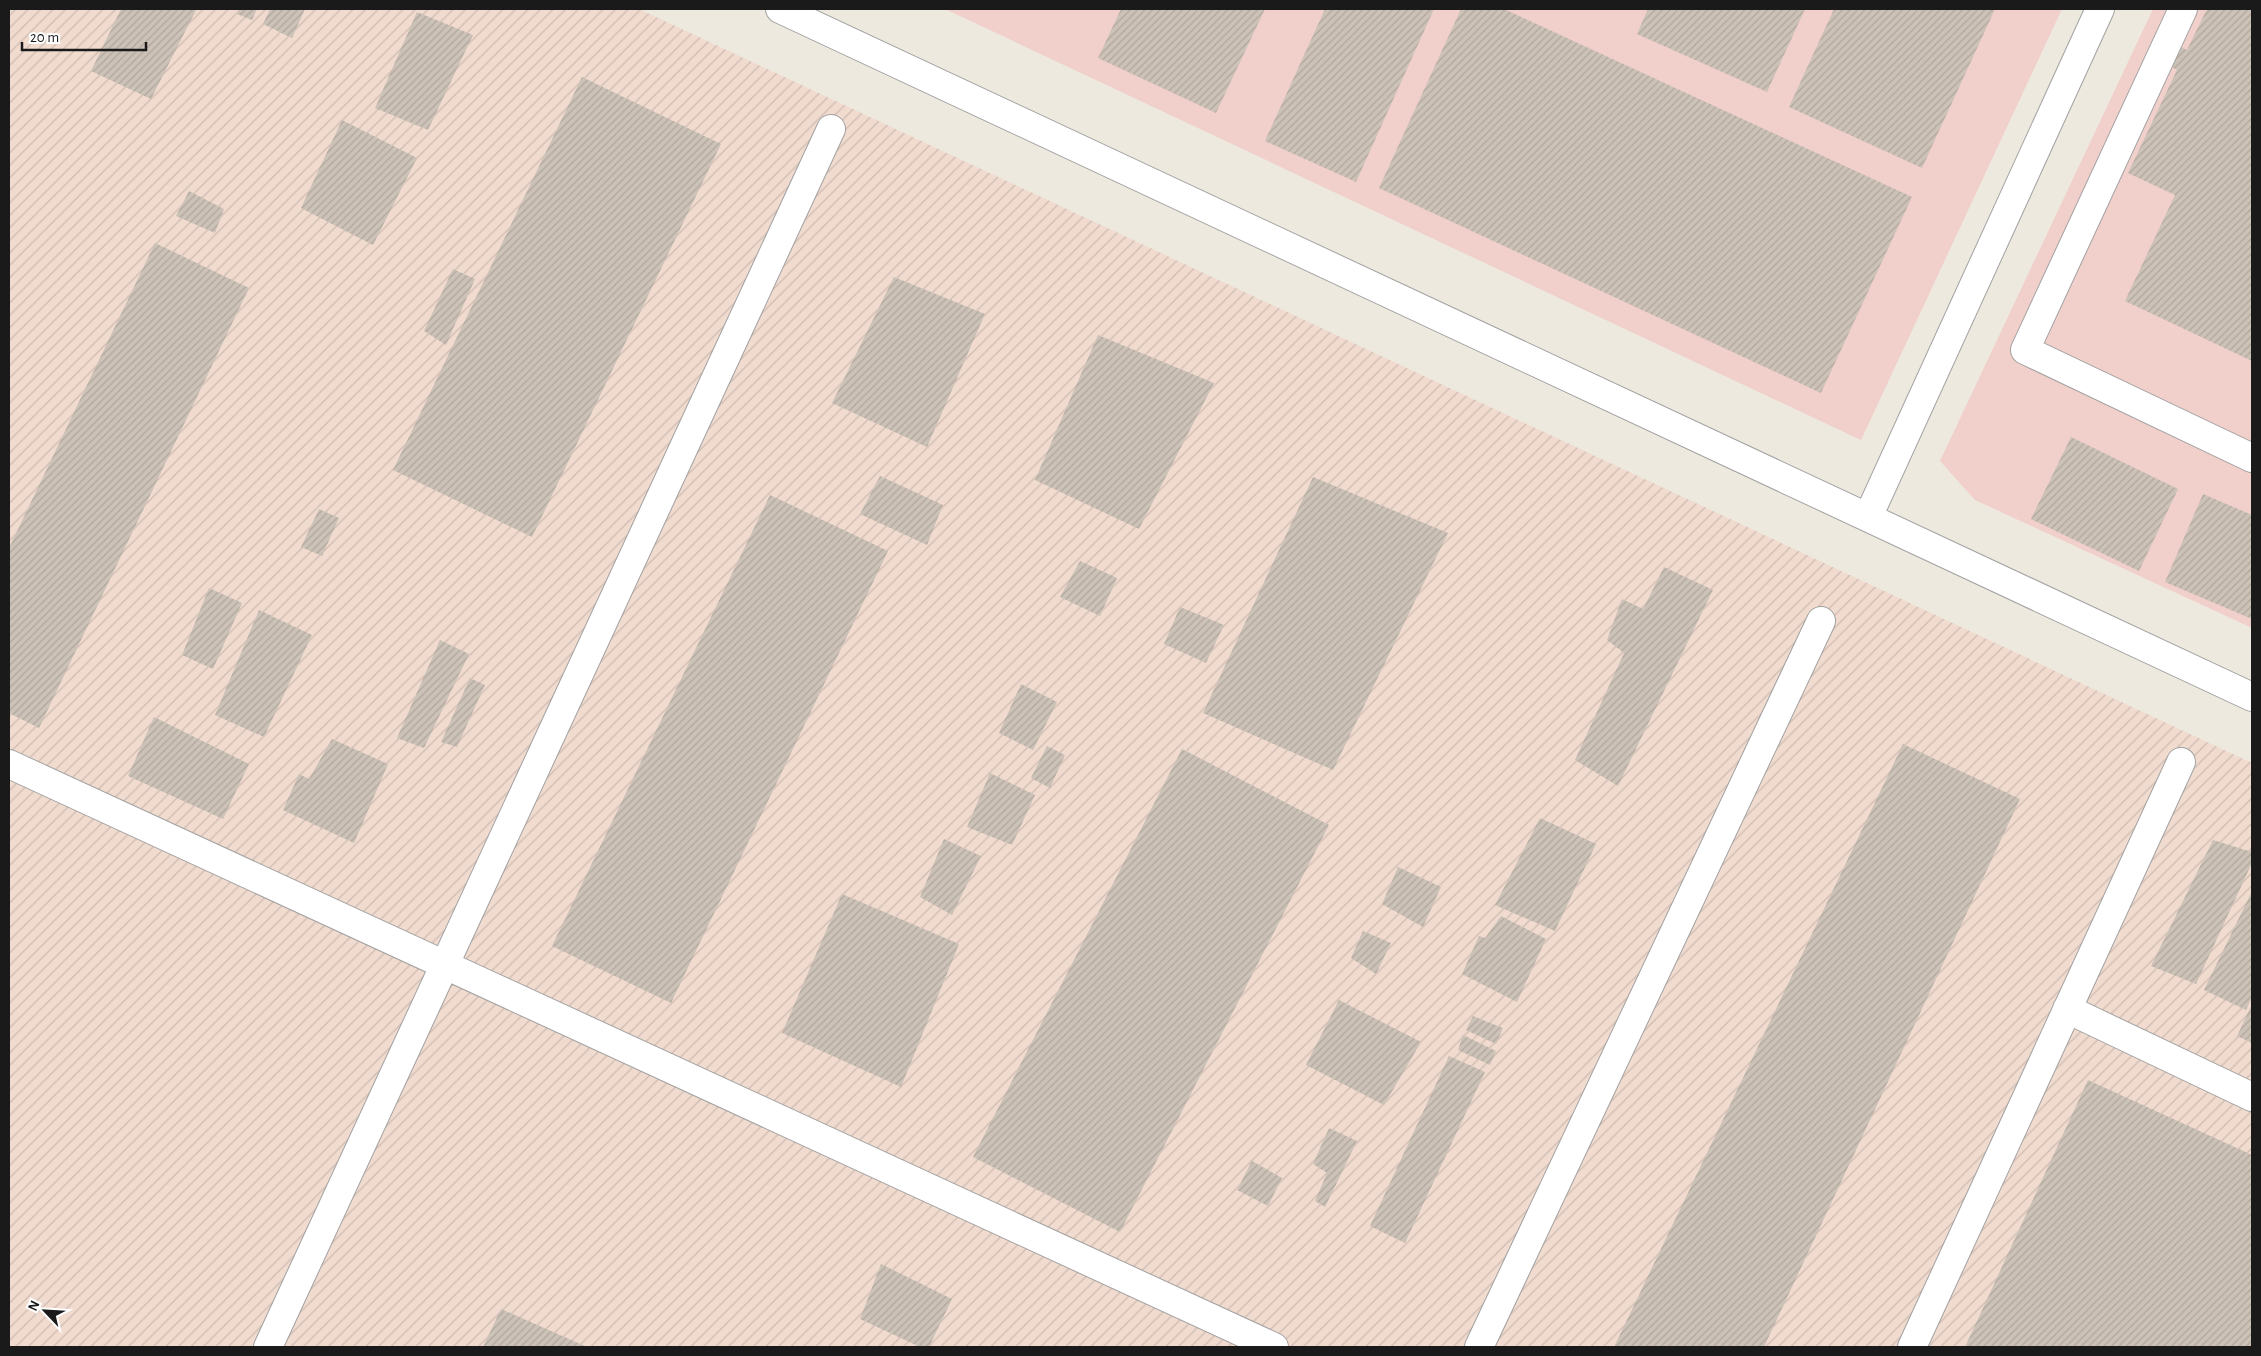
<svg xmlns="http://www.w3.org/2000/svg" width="2261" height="1356" font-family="'Alegreya Sans',sans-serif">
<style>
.commercial{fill:#f1cfcb}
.military{fill:url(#military-furrows)}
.building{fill:url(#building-hatch)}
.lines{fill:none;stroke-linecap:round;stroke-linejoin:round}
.minor-casing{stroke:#a1a1a1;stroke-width:30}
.minor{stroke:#fff;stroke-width:28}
</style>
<defs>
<pattern id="military-furrows" width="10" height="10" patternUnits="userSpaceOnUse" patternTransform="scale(1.25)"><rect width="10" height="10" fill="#f1dbcf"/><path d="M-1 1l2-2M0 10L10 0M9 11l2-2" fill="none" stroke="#cebbb1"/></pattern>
<pattern id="building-hatch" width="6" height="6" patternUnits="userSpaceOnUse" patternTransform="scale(1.25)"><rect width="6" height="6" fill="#cdc2b7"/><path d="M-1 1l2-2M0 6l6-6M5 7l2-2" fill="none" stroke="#afa69d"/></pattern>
</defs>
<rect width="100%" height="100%" fill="#ede9de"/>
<path class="commercial" d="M945,9H2062L1861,440Z
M2153,9H2252V628L1975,500L1940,461Z"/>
<path class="military" d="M9,9H639L2252,763V1347H9Z"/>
<path class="building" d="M121,9L196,10L151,99L91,71Z
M240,9H257L252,20L237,14Z
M270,9H305L292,38L263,24Z
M1121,9H1265L1216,113L1098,58Z
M1325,9H1434L1356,182L1265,141Z
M1461,9H1504L1912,197L1821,393L1379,188Z
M1648,9H1805L1767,92L1637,34Z
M1834,9H1995L1922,168L1789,107Z
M2207,9H2252V361L2125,301L2175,195L2128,173L2177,70L2172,67L2181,47L2187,50Z
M417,12L473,35L428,130L375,108Z
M582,77L721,144L532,537L393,470Z
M342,120L417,158L373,245L301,208Z
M189,191L224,209L215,233L176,216Z
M155,243L249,288L39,728L9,713V548Z
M453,269L475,279L446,345L424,331Z
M894,277L985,314L927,447L832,403Z
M1098,335L1214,383L1139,529L1035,480Z
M2071,437L2178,489L2139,571L2031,519Z
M880,476L943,505L927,545L860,514Z
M1313,477L1448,533L1333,770L1203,713Z
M2203,494L2252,515V619L2165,582Z
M770,495L888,551L671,1003L552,946Z
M319,509L339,518L322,556L301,547Z
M1080,561L1117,578L1100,616L1060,597Z
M1664,567L1713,590L1618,786L1575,760L1624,653L1607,640L1622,599L1643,609Z
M209,588L242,603L213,669L182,655Z
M1180,607L1224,625L1206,663L1164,644Z
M259,610L312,635L264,737L215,715Z
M440,640L469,654L424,748L397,738Z
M470,678L485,685L457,747L441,742Z
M1021,684L1057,702L1033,750L999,733Z
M154,717L249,764L223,819L128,776Z
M332,739L388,764L354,843L283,810L299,774L309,779Z
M1903,744L2020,799L1764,1347H1614Z
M1047,746L1065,755L1050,788L1031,778Z
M1182,749L1329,825L1120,1232L973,1157Z
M990,773L1035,795L1012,845L967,827Z
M1540,818L1596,844L1555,931L1495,905Z
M944,839L981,856L952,915L920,897Z
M2213,840L2252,852V863L2196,984L2151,966Z
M1398,867L1441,887L1423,927L1382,904Z
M2252,891V997L2246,1010L2204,990Z
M842,894L959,944L901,1087L782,1033Z
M1501,916L1546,939L1517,1002L1462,974L1479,936L1485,938Z
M1363,931L1391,943L1376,974L1351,958Z
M1339,1000L1421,1042L1384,1105L1306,1065Z
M2252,1004V1043L2237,1036Z
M1473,1016L1503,1028L1496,1044L1466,1030Z
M1463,1035L1496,1051L1490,1065L1458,1050Z
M1449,1056L1485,1072L1405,1243L1370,1226Z
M2088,1080L2252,1155V1347H1965Z
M1329,1128L1357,1141L1325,1207L1315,1201L1327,1173L1313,1164Z
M1252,1161L1282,1178L1268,1206L1237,1190Z
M881,1264L952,1299L929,1347H920L860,1319Z
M501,1309L587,1347H483Z"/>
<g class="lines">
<defs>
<path id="minor" d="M780,9L2252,697
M2183,9L2025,350L2252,458
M1868,517L2100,9
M9,764L1274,1347
M2067,1009L2252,1097
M268,1347L831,129
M1479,1347L1821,621
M1912,1347L2181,762"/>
</defs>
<use href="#minor" class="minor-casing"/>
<use href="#minor" class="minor"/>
</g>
<rect width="2261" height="1356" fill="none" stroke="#1a1a1a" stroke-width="20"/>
<g transform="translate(45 1311) rotate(295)" stroke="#ffffff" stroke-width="4" paint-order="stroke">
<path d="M0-4L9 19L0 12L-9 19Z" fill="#1a1a1a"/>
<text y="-8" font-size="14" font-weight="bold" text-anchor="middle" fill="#1a1a1a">N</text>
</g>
<path d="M22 42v8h124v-8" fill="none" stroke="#1a1a1a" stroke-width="2.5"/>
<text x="30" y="42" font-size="15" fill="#1a1a1a" stroke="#ffffff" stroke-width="4" paint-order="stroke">20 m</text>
</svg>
